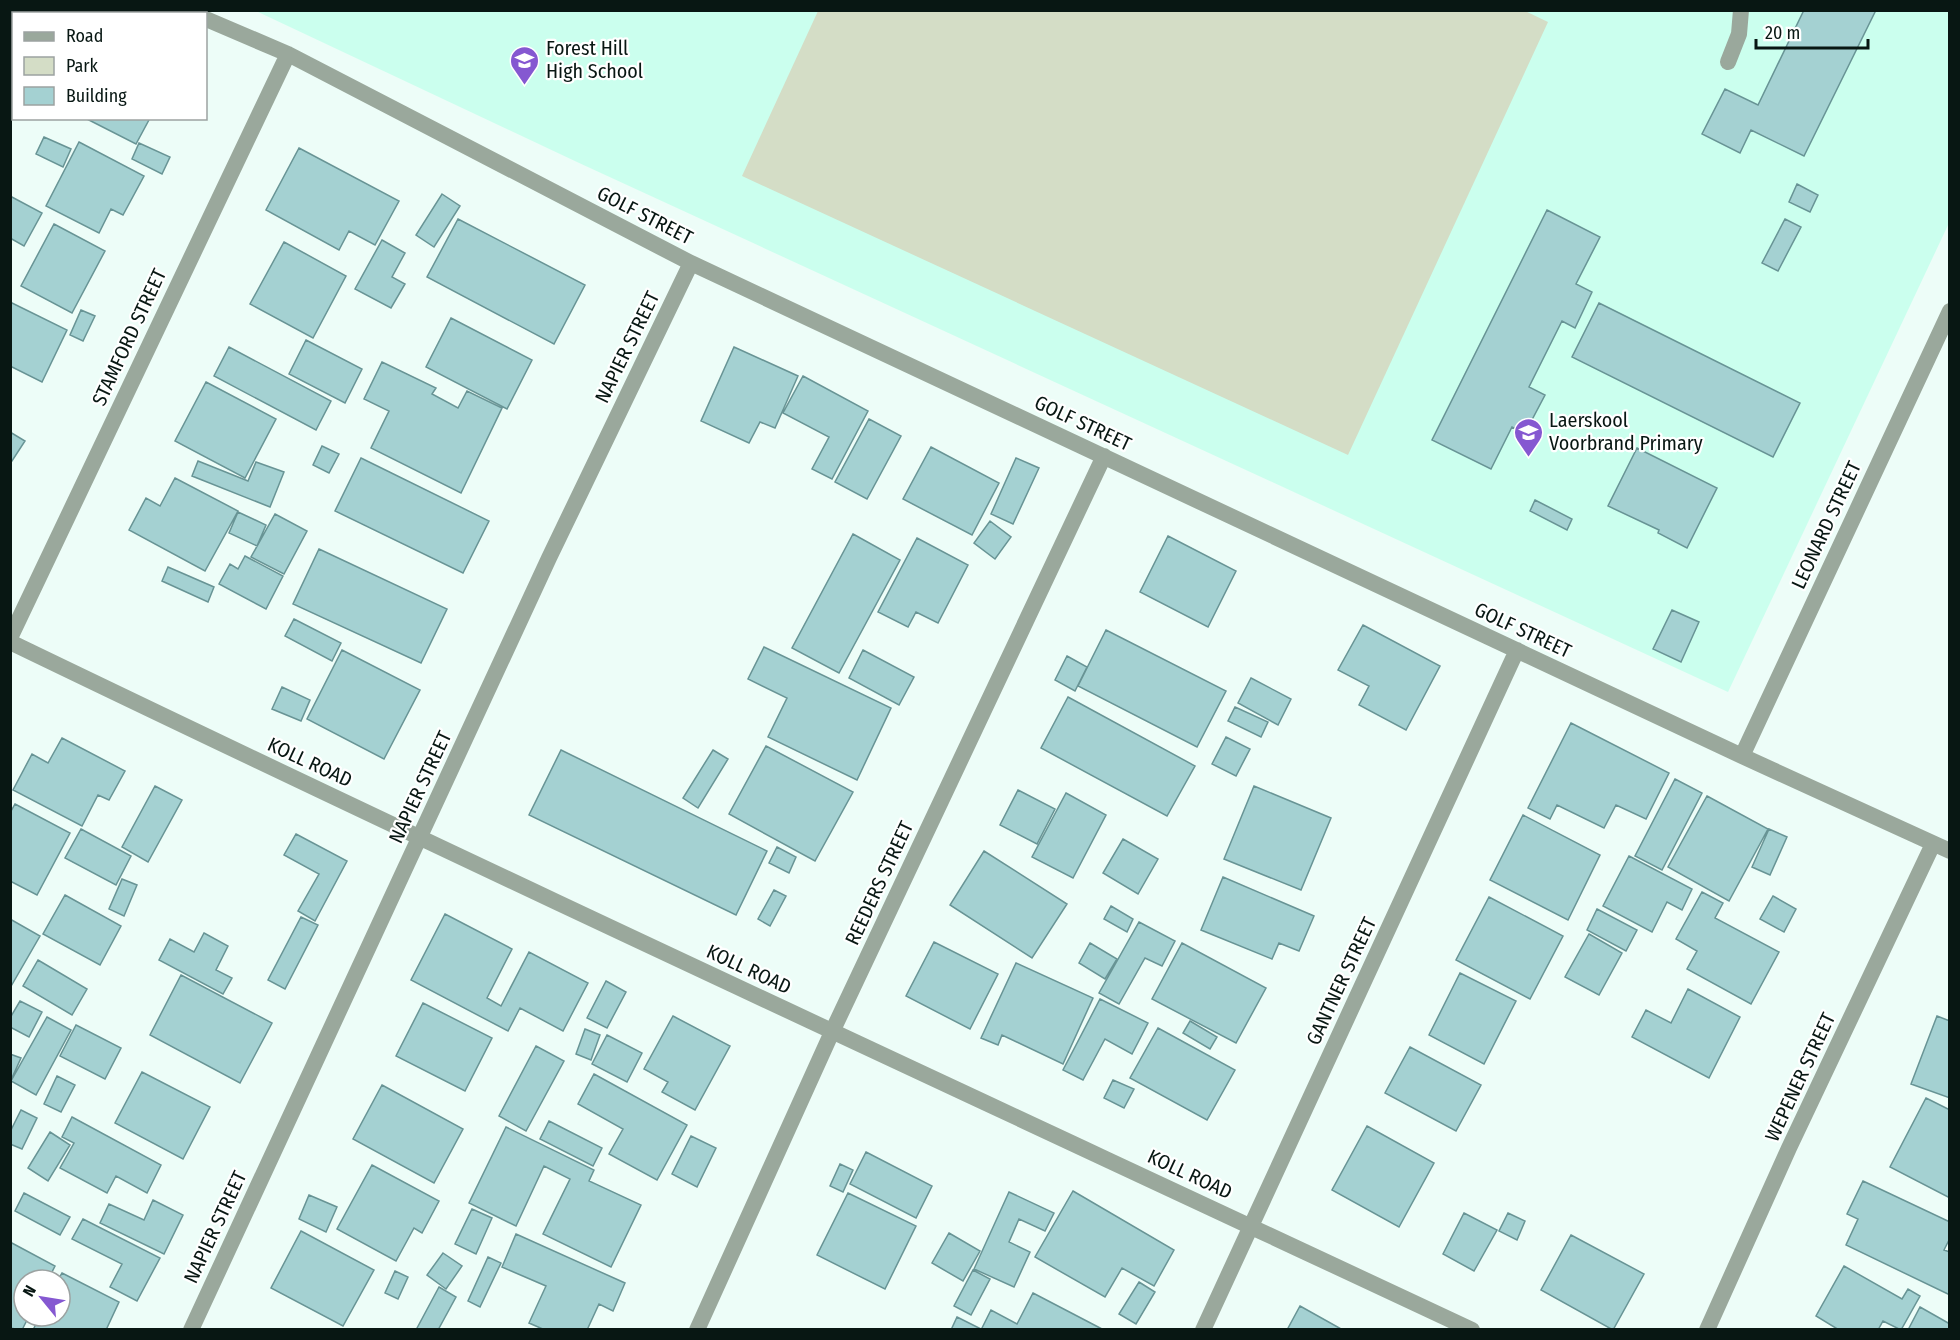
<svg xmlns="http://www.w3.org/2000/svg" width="1960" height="1340" font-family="'Fira Sans Condensed',sans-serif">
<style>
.built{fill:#cbffee}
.green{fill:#d4ddc6}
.building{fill:#a4d1d2;stroke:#689495;stroke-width:1.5}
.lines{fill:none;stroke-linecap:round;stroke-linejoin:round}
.service{stroke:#9aa89c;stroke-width:16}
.minor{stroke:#9aa89c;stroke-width:16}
.labels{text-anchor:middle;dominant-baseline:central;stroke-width:4.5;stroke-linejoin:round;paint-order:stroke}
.poi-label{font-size:20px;fill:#081713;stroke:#fff;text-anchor:start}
.street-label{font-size:20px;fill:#081713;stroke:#fff}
</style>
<rect width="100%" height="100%" fill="#edfdf8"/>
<path class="built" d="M256,11H1949V223L1728,692L577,162Z"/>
<path class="green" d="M1523,10L1548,22L1348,455L742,176L818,11Z"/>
<path class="building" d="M1804,10H1876L1804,156L1751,130L1740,153L1702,134L1725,89L1758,105Z
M10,14L14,16V82L10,81Z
M85,118H150L136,144Z
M44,137L71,149L63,167L36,154Z
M79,142L144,176L123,215L111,209L99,233L46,206Z
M139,143L170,157L162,174L132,159Z
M299,148L399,201L375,245L349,231L339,250L266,210Z
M1797,184L1818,195L1810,212L1789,202Z
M442,194L460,206L434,247L416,235Z
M10,196L42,213L24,246L10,238Z
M1547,210L1600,237L1576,284L1592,292L1575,328L1562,321L1529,387L1545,395L1525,433L1512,427L1491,469L1432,440Z
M458,219L585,285L554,344L427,277Z
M1785,219L1801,227L1778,271L1762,263Z
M54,224L105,251L72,313L21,286Z
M382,240L405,253L392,277L405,284L391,308L355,289Z
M284,242L346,276L313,338L250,304Z
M10,302L67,330L42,382L10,366Z
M1599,303L1800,403L1773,457L1572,357Z
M81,310L95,316L83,341L70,335Z
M451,318L532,360L507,409L426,367Z
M306,340L362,369L345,403L289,374Z
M229,347L331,401L316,430L214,376Z
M734,347L798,376L775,428L760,422L749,443L701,421Z
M382,362L436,388L432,394L458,408L467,391L502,408L461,493L371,448L389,411L364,399Z
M803,376L868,411L832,479L812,469L829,437L783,413Z
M206,382L276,419L245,478L175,441Z
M869,419L901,436L867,499L835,482Z
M10,432L25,441L10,464Z
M322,446L339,454L329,473L313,465Z
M931,447L999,483L972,535L903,499Z
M1637,448L1717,488L1687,548L1658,533L1659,530L1608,506Z
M361,458L489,521L463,573L335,511Z
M1016,458L1039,468L1013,524L991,514Z
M198,461L248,481L256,462L284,472L270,507L192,476Z
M175,478L238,511L205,571L129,530L146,498L160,506Z
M1535,500L1572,519L1567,530L1530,511Z
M238,512L266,525L257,546L229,533Z
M275,514L307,531L284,574L251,557Z
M990,521L1011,537L995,559L974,543Z
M853,534L900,560L839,673L792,648Z
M1168,536L1236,571L1208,627L1140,592Z
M917,538L968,565L938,623L916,612L908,627L878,612Z
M319,549L447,609L421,663L293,604Z
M245,556L283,576L266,609L219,584L230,564L238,569Z
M168,567L214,587L208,602L162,581Z
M1672,610L1699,622L1681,662L1653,649Z
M294,619L341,643L332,661L285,636Z
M1363,625L1440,666L1406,730L1359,705L1369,686L1338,670Z
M1106,630L1226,691L1197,747L1078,686Z
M764,647L891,708L857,780L768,737L787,698L748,679Z
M342,650L420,690L384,759L307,719Z
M863,650L914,677L899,705L849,678Z
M1067,656L1087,667L1075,691L1055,680Z
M1251,678L1291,699L1278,725L1238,703Z
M282,687L310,700L301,721L272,709Z
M1068,697L1195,766L1167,816L1041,748Z
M1235,707L1268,722L1261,737L1228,721Z
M1571,723L1669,773L1646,819L1616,805L1604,828L1557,805L1550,819L1528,808Z
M1226,737L1250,749L1236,776L1212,764Z
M62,738L125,771L109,800L98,795L82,826L13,790L32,754L48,763Z
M766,746L853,792L815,861L729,814Z
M561,750L767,851L736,915L529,815Z
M713,750L728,759L698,808L683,798Z
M1675,779L1702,793L1662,870L1635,856Z
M155,786L182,800L148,862L122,847Z
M1254,786L1331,818L1301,890L1224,859Z
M1018,790L1055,809L1037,844L1000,825Z
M1066,793L1106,815L1073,878L1032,857Z
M1707,796L1768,829L1729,901L1668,867Z
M15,804L70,833L37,895L10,881V813Z
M1523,815L1600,855L1568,920L1490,880Z
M81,829L131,856L116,885L65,858Z
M1769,829L1787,837L1770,875L1752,867Z
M296,834L347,861L315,921L298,911L319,874L284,855Z
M1123,839L1158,859L1138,894L1103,873Z
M777,847L796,857L789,873L769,863Z
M984,851L1067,904L1032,958L950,905Z
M1629,856L1692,889L1682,910L1667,902L1652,932L1603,906Z
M1223,877L1314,916L1299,951L1279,943L1272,959L1201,930Z
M122,879L137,885L124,916L109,909Z
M774,890L786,896L770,926L758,919Z
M1702,892L1723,903L1715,918L1779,952L1751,1004L1687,969L1697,951L1676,939Z
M65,895L121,926L100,965L43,934Z
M1773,896L1796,909L1784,932L1760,919Z
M1489,897L1563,936L1530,999L1456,960Z
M1111,906L1133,919L1127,932L1104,919Z
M1597,909L1637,930L1626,951L1587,930Z
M445,914L512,949L487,998L501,1006L529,952L588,983L563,1031L520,1008L508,1031L411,980Z
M301,917L318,925L285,989L268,980Z
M10,919L40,936L10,988Z
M1139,922L1175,941L1162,966L1145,958L1119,1004L1099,993Z
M204,933L228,946L216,970L232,978L223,994L159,960L170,939L194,952Z
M1589,934L1622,953L1599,995L1565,977Z
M934,942L998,974L970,1029L906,996Z
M1090,943L1117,959L1105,979L1079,963Z
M1182,943L1266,988L1236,1043L1152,999Z
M38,960L87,989L72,1015L23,986Z
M1016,963L1093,998L1063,1064L1002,1035L998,1045L981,1038Z
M1460,973L1516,1001L1484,1064L1429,1035Z
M181,975L272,1023L240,1083L150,1035Z
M606,981L626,992L607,1028L587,1018Z
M1688,989L1740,1017L1709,1078L1632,1037L1646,1010L1671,1023Z
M1100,999L1148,1023L1132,1054L1105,1039L1083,1080L1063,1070Z
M20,1001L42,1012L29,1037L10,1027V1018Z
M423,1003L492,1038L465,1091L396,1056Z
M673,1016L730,1046L695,1110L662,1092L668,1082L644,1069Z
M1937,1016L1950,1021V1098L1911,1084Z
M47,1017L71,1030L36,1095L11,1081Z
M1190,1021L1217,1037L1210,1049L1183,1033Z
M76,1025L121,1048L105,1079L60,1056Z
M1158,1028L1235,1070L1207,1120L1130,1078Z
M585,1029L600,1035L591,1060L576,1054Z
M607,1035L642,1053L627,1082L592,1064Z
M536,1046L564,1061L526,1131L499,1116Z
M1410,1047L1481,1085L1456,1131L1385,1093Z
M10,1054L21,1058L10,1082Z
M142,1072L210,1107L183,1159L115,1123Z
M594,1074L687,1125L657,1180L609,1154L623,1129L578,1104Z
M57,1076L75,1085L61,1112L44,1104Z
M1113,1080L1134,1089L1124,1108L1104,1098Z
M382,1085L463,1129L434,1183L353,1139Z
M1926,1098L1950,1110V1198L1890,1167Z
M21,1110L37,1118L22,1149L10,1144V1132Z
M72,1117L161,1165L147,1193L116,1176L107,1193L60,1168L74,1143L62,1137Z
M549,1121L602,1148L593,1166L540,1139Z
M1367,1126L1434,1163L1399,1227L1332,1190Z
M506,1127L594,1170L589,1181L641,1205L611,1267L543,1234L570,1179L544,1166L516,1226L469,1203Z
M50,1132L70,1145L48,1181L28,1168Z
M691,1136L716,1148L697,1187L672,1174Z
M866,1152L932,1186L916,1218L850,1184Z
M840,1164L853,1170L843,1192L830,1186Z
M372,1165L439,1201L422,1233L414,1228L396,1261L337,1229Z
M1863,1181L1950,1222V1238L1944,1250L1950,1252V1295L1846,1245L1858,1219L1847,1214Z
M1073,1191L1174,1250L1154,1286L1122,1268L1105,1297L1035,1257Z
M1009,1192L1054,1213L1045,1231L1019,1219L1009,1242L1030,1252L1014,1287L974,1269Z
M24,1193L70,1217L60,1235L15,1211Z
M848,1193L916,1226L885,1289L817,1255Z
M309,1195L337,1207L326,1232L299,1219Z
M153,1200L183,1215L164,1254L100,1223L109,1204L144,1220Z
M472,1209L492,1218L476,1254L455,1244Z
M1464,1213L1497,1230L1474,1271L1443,1254Z
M1508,1213L1525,1221L1517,1240L1499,1231Z
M83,1219L160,1258L137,1301L110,1287L122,1264L72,1239Z
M301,1231L374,1270L343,1326L271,1288Z
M949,1233L980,1251L963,1281L932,1263Z
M516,1234L625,1283L613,1311L599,1304L587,1330H545L529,1323L546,1286L502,1267Z
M1571,1235L1644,1274L1613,1330L1541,1290Z
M10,1242L55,1266L48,1280H24V1316H29L22,1330L10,1328Z
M443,1253L462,1266L446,1289L427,1275Z
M488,1257L501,1263L480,1307L468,1301Z
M1844,1266L1902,1299L1908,1289L1920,1296L1901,1330L1883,1321L1878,1330H1839L1816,1316Z
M973,1270L990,1279L971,1315L954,1306Z
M395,1271L408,1277L398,1299L385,1293Z
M62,1273L119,1302L106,1330H33L40,1316H60V1280H58Z
M1139,1282L1155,1292L1136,1324L1119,1314Z
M439,1287L456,1297L438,1330H416Z
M1033,1293L1102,1329L981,1330L991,1310L1017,1324Z
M1300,1306L1343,1330H1287Z
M1920,1307L1950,1324V1330H1908Z
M957,1317L981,1329L980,1330H951Z"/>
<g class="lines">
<path class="service" d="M1728,62L1739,34L1741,10"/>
<path class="minor" d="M185,10L192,14
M206,19L288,54L691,263L1742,756L1950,851
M10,638L288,54
M10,642C495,876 985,1102 1472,1330
M1742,756L1950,311
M191,1330L549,558L691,263
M697,1330L832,1032L1104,456
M1203,1330L1517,650
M1707,1330L1789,1148L1933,844"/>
</g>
<defs>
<symbol id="school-pin" viewBox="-11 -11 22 30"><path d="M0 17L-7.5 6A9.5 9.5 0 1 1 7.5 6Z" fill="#8558d1" stroke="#fff"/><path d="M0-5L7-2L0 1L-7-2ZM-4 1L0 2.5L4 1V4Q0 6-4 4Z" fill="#fff"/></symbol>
</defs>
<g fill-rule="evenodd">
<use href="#school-pin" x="508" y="44" width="33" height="45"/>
<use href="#school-pin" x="1512" y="416" width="33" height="45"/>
</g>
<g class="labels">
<g class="poi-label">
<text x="546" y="48">Forest Hill<tspan x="546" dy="23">High School</tspan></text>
<text x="1549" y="420">Laerskool<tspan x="1549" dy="23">Voorbrand Primary</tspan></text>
</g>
<g class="street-label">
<text transform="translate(645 215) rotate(27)">GOLF STREET</text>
<text transform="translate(129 337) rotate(-65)">STAMFORD STREET</text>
<text transform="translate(627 347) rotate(-64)">NAPIER STREET</text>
<text transform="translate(1083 423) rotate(25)">GOLF STREET</text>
<text transform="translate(1826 525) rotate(-65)">LEONARD STREET</text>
<text transform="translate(1523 630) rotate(25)">GOLF STREET</text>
<text transform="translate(310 762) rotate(25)">KOLL ROAD</text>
<text transform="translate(420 787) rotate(-65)">NAPIER STREET</text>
<text transform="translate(879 883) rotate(-65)">REEDERS STREET</text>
<text transform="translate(749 969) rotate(25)">KOLL ROAD</text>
<text transform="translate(1341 981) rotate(-65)">GANTNER STREET</text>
<text transform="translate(1800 1077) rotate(-65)">WEPENER STREET</text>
<text transform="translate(1190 1174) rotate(25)">KOLL ROAD</text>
<text transform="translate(215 1227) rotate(-65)">NAPIER STREET</text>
</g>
</g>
<rect width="1960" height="1340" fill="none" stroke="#081713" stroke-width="24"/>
<rect x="12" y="12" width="195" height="108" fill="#ffffff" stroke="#9ca2a1" stroke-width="1.5"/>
<rect x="24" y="32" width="30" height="9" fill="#9aa89c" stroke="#9ca2a1" stroke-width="1.5"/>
<text x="66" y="42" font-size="18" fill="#081713">Road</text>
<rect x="24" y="57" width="30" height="18" fill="#d4ddc6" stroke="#9ca2a1" stroke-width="1.5"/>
<text x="66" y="72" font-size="18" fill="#081713">Park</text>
<rect x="24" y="87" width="30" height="18" fill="#a4d1d2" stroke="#9ca2a1" stroke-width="1.5"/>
<text x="66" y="102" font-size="18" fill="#081713">Building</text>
<g transform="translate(42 1298) rotate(300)"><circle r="28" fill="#ffffff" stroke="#9ca2a1" stroke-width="1.5"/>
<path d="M0-4.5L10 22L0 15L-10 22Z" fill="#8558d1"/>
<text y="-9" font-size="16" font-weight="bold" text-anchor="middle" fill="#081713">N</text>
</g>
<path d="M1756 39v9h112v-9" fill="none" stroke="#081713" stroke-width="3"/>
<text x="1765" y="39" font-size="18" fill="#081713" stroke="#ffffff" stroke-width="4.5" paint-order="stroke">20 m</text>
</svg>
